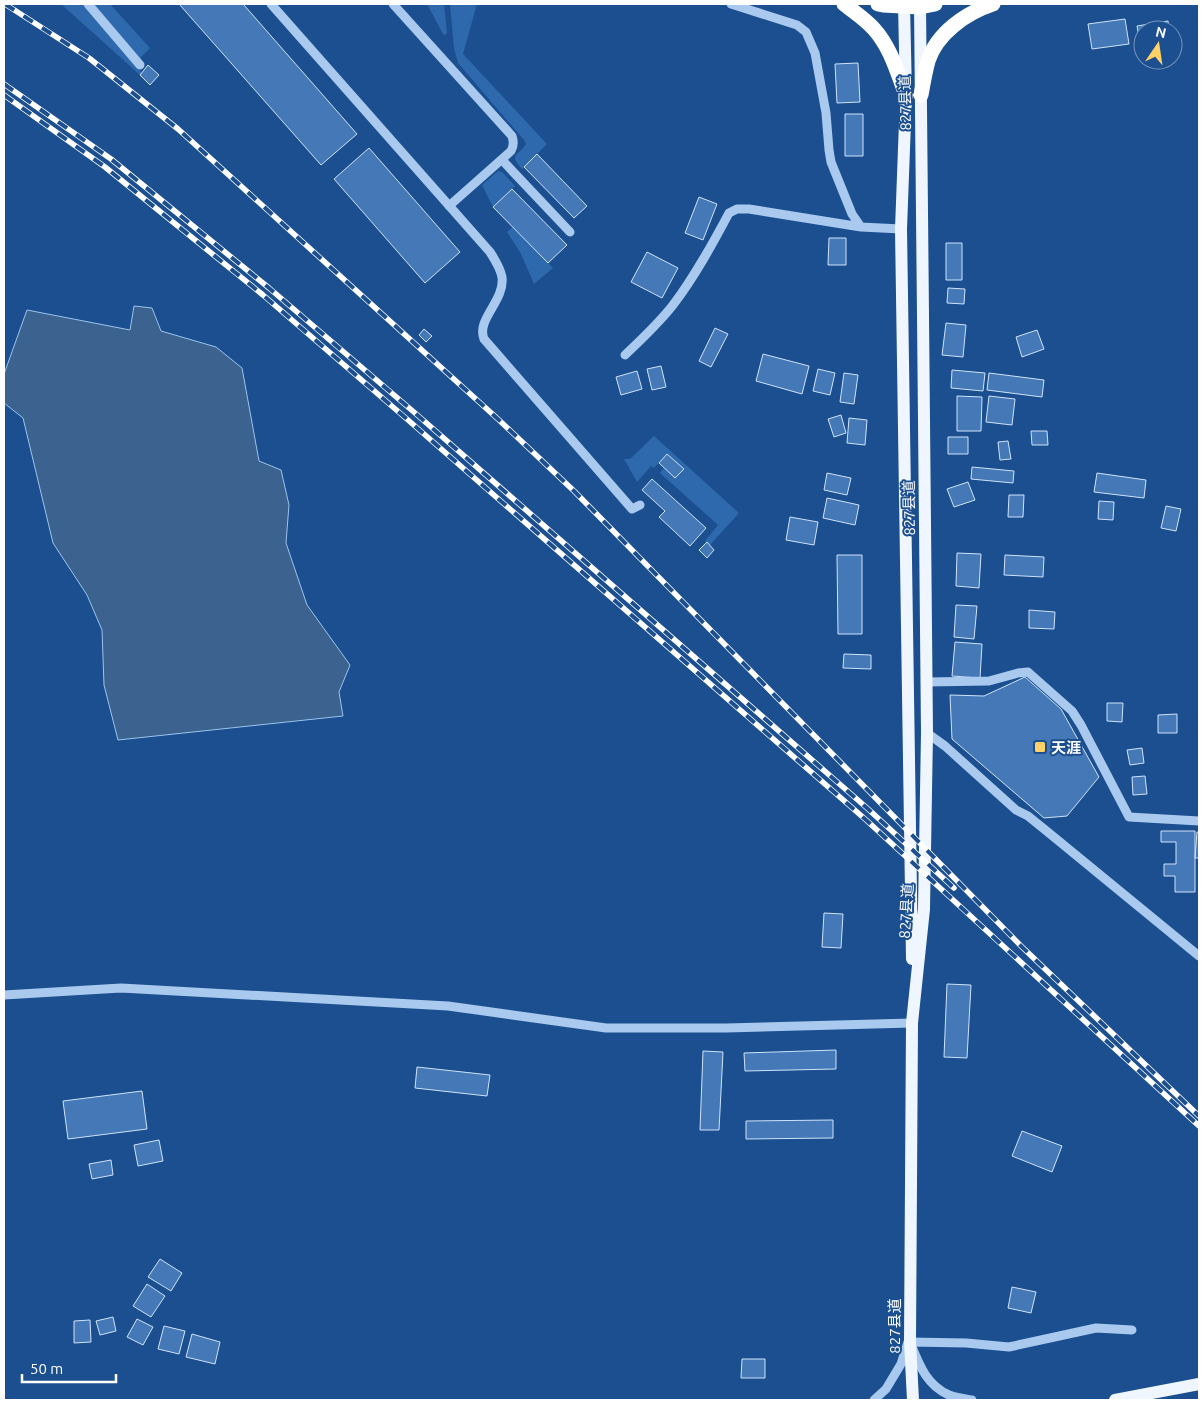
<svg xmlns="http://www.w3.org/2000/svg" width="1203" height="1404" font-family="Ubuntu,'Noto Sans SC',sans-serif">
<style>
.green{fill:#2e69ad}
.water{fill:#3c6290;stroke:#9cc4f0}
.building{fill:#4478b7;stroke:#cfe3fa}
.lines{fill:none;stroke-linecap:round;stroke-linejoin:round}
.minor{stroke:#a9c9ee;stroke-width:9}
.major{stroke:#f0f6ff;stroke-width:12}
.highway{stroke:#fff;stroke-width:15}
.rail-casing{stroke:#fff;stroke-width:5.5}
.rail{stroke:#1b4f8f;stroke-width:4;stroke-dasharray:11;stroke-linecap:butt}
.poi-dot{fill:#ffd166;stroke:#1b4f8f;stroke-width:2}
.labels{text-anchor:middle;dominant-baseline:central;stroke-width:4;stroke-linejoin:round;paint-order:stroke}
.street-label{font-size:15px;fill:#fff;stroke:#1b4f8f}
.poi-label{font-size:15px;font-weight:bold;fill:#fff;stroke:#1b4f8f;text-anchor:start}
</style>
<rect width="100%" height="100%" fill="#1b4f8f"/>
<path class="green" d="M61,4H83L142,73L140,75Z
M93,4H110L150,48L140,58Z
M427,4H444L447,33L445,35L443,34Z
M450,4H477L463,54L547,144L522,169C508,153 518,157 526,144L524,140L458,63L454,48Z
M498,171L502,172L515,186L493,207L482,185Z
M513,227L553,268L534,284L521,254L507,232Z
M654,436L739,513L710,545L705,541L718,525L660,473L664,468L675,478L684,469L667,454L654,468L651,466L637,482L624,459H630Z"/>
<path class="water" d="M134,306L152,308L161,331L216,347L242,368L259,461L281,470L289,505L286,543L307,605L350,665L339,692L343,716L118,740L104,685L102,630L87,595L53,543L23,418L4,403V374L27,310L130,330Z"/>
<path class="building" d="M179,4H243L357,134L321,165Z
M1125,19L1129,44L1092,49L1088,24Z
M1168,21L1169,30H1143V49H1141L1137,26Z
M858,63L860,102L837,103L835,64Z
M148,65L159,75L150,85L140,75Z
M845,114H863V156H845Z
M369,148L460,252L425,283L334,179Z
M537,154L587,206L574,218L524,167Z
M512,189L567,245L548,263L493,207Z
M699,197L717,204L703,240L685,233Z
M829,238H846V265H828Z
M946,243H962V280H946Z
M647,252L678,268L662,298L631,282Z
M948,288L965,289L964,304L947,303Z
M946,323L966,325L963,357L942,355Z
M715,328L728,334L711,367L699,361Z
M424,329L432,336L426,342L419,335Z
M1037,330L1044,349L1022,357L1016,337Z
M763,354L809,366L802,394L756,381Z
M661,366L666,387L652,390L647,369Z
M818,369L835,373L830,395L813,391Z
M952,370L985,373L983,391L951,388Z
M637,371L642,389L621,395L616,377Z
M844,373L858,375L854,404L840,402Z
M989,373L1044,380L1042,397L987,390Z
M957,396L982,397L981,431H957Z
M989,396L1015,399L1012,425L986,422Z
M841,415L846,433L834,437L828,419Z
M849,418L867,420L865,445L847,443Z
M1031,431H1047L1048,445H1032Z
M948,437H968V454H948Z
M1008,441L1011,459L1000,460L998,442Z
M667,454L684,469L675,478L659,463Z
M972,467L1014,471L1013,483L971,479Z
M827,473L851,478L847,495L824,490Z
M1097,473L1146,480L1144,498L1094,492Z
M652,479L706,528L690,546L659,517L665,511L642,490Z
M968,482L975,500L954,507L947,489Z
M1009,495H1024L1023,517H1008Z
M827,498L859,505L855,525L823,518Z
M1099,501L1114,502L1113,520L1098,519Z
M1166,506L1181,509L1176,531L1161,528Z
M790,517L818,522L814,545L786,540Z
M707,542L714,550L707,558L699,550Z
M957,553L981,554L979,588L956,586Z
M837,555H862V634H838Z
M1005,555L1044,557L1043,577L1004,575Z
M956,605L977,606L974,639L954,637Z
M1029,610L1055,612L1054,629L1029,628Z
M955,642L982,644L980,678L952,676Z
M844,654L871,655V669L843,668Z
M1025,677L1061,709L1099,777L1067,816L1044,818L952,739L950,695L984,696Z
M1107,703H1123L1122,722L1107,721Z
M1177,714V733H1158V715Z
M1142,748L1144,763L1130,765L1127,750Z
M1145,776L1147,794L1133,795L1132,777Z
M1161,831H1195V892H1175V876H1164V864H1176V842H1161Z
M1197,832H1199V858H1195Z
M824,913L843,914L841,948L822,947Z
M947,984L971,985L967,1058L944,1057Z
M836,1050V1069L745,1071L744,1053Z
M703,1051L723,1052L719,1130H700Z
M417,1067L490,1075L487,1096L415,1088Z
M142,1091L147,1129L68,1139L63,1101Z
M833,1120V1138L746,1139V1121Z
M1022,1131L1062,1146L1052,1172L1012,1156Z
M159,1140L163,1161L138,1166L134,1145Z
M111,1160L113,1175L92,1179L89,1164Z
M160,1259L182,1273L171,1291L148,1277Z
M147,1284L165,1296L151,1317L133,1306Z
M1012,1287L1036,1292L1031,1313L1008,1308Z
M113,1317L116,1331L100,1335L96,1321Z
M137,1319L153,1327L143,1345L127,1337Z
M90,1320L91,1342L74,1343V1321Z
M164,1326L185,1331L179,1354L158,1349Z
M192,1334L220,1342L215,1364L186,1357Z
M742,1359H765V1378H741Z"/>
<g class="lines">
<path class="minor" d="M88,4L140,65
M271,4L490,252C495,260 500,267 502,277C505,301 476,319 484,339L632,509L640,505
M393,4L512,136C514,142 514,146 511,151L449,206
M731,4L797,25L806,32L815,53L826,113L829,150L831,162L852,214L861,227
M502,160L570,232
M625,355C642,339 659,323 673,305C695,276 712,245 729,213L737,209H749L861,227L901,229
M926,682L989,681L1018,673L1028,672L1072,711L1081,725L1129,817L1199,821
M927,733L945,746L1016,810L1028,816L1049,833L1199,956
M4,995L121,988L448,1006L606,1028H726L912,1023
M874,1400L886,1389L901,1364L908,1342
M972,1400C965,1399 956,1398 949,1395C926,1385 919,1364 910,1342L966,1343L1009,1347L1096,1328L1132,1330"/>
<path class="major" d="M904,4L906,95L901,229L912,959
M913,1400L910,1342L912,1023L924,909L927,733L920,4
M1115,1400L1199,1384"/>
<path class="highway" d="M844,4C854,12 865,19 874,29C891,48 897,72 906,95
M878,4L883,5L920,7L935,4
M921,95C923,84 925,72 928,61C937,33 966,13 993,4"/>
<defs>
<path id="rail" d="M5,4L89,58L178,129L499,420L574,491L1021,946L1199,1116
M4,84L111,159L269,288L415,413L867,808L954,888
M4,95L105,167L263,295L408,420L865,819L1199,1126"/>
</defs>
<use href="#rail" class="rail-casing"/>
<use href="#rail" class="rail"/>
</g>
<rect class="poi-dot" x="1034" y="741" width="12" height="12" rx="2.5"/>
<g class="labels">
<g class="street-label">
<text transform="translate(905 103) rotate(-91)">827县道</text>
<text transform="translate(909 508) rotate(-91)">827县道</text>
<text transform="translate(906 911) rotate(-86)">827县道</text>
<text transform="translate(894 1326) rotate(-90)">827县道</text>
</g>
<g class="poi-label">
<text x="1051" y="747">天涯</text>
</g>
</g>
<rect width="1203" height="1404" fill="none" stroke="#ffffff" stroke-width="10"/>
<g transform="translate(1158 45) rotate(13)"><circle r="24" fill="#1b4f8f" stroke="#7695bc"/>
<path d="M0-4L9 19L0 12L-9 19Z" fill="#ffd166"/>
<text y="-8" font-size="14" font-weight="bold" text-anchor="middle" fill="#ffffff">N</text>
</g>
<path d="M22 1374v8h94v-8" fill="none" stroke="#ffffff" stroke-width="2.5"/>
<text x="30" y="1374" font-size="15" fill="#ffffff" stroke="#1b4f8f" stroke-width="4" paint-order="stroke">50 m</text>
</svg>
